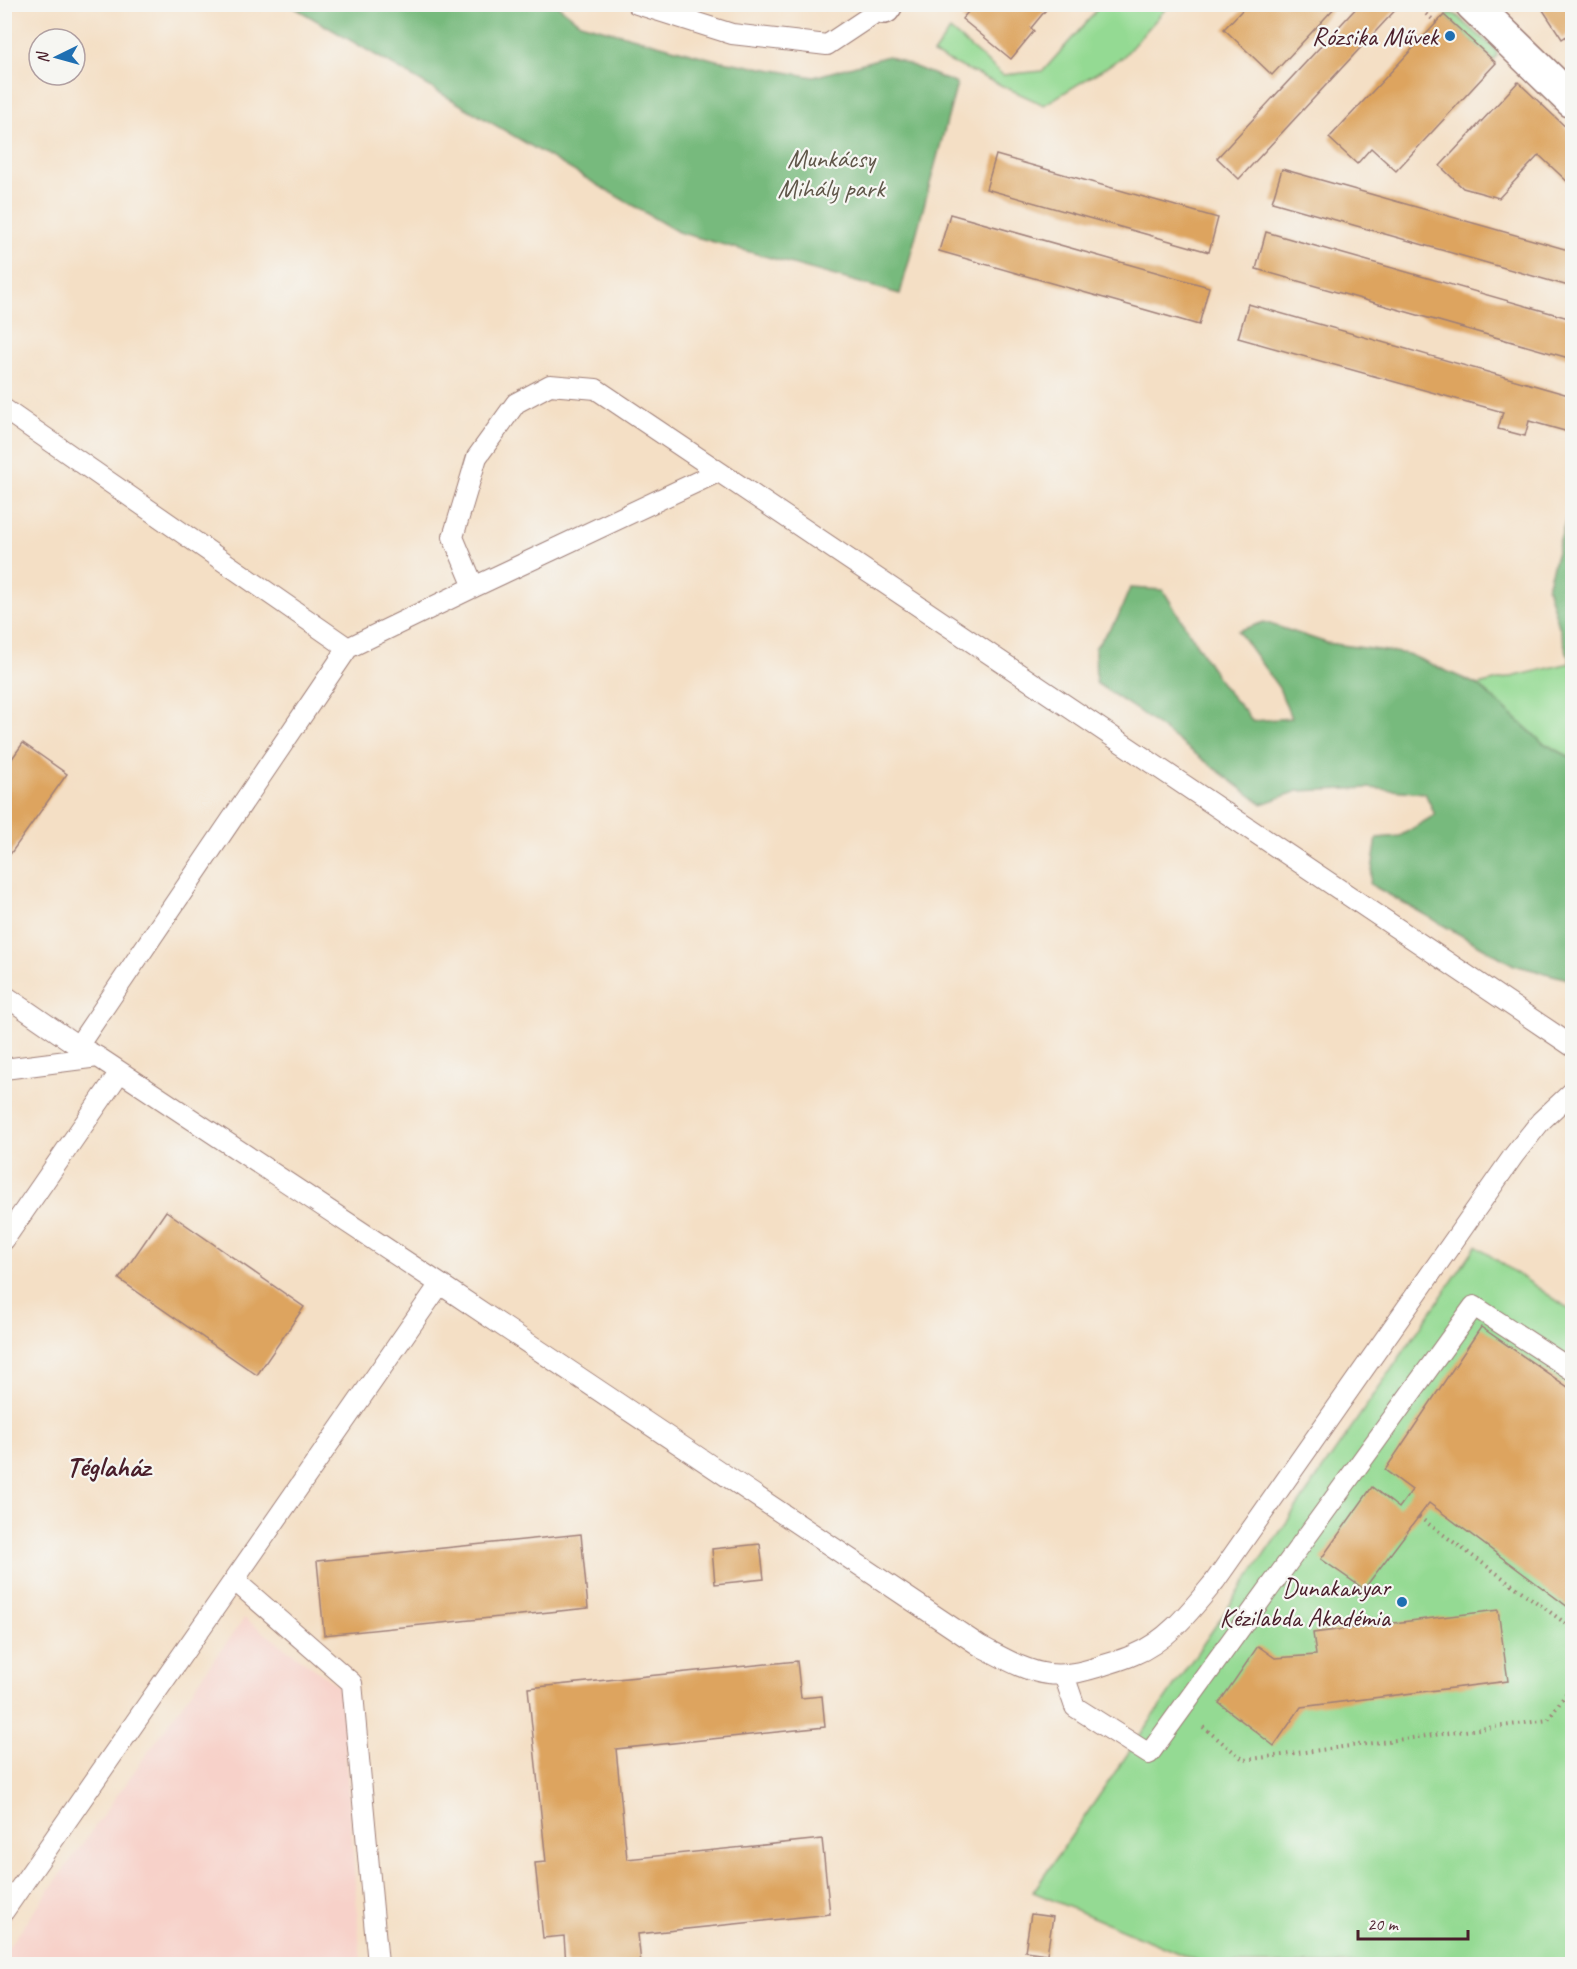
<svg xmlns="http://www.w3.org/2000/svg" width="1577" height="1969" font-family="Caveat,sans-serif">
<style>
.built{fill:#f7d1c9}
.green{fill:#94da93;stroke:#6f7c5f;stroke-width:1.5}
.forest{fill:#77ba7d;stroke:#606c54;stroke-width:1.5}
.building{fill:#dda45f}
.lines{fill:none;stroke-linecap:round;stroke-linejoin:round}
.service-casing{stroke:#9f7f78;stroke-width:22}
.minor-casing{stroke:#9f7f78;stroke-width:36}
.path{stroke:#9f7f78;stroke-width:4;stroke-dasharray:1.5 4.5;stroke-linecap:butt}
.service{stroke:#fff;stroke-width:20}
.minor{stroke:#fff;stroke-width:33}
.poi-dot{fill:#1f6fb2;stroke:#f6f6f2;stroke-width:2}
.labels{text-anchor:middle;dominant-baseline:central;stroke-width:4.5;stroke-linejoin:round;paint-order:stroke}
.poi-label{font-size:26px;fill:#4a1f2b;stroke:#f6f6f2;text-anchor:end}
.park-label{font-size:26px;fill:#60574a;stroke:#f6f6f2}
.quarter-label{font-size:28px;font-weight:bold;fill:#4a1f2b;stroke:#f6f6f2}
</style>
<rect width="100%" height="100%" fill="#f6f6f2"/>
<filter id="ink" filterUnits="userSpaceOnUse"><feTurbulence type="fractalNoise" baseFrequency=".0167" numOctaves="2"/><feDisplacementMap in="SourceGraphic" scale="12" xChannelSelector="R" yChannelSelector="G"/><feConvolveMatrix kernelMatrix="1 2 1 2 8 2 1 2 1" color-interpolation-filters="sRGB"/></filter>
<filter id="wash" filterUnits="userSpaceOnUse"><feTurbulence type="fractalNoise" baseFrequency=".008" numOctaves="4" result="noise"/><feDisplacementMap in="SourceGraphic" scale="24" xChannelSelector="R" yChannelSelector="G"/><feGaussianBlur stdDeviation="1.35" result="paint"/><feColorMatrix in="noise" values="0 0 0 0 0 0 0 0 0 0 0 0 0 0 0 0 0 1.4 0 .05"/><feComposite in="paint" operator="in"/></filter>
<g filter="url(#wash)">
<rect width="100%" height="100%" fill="#f4dfc5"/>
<path class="built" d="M244,1618L341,1688L361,1964H5V1952Z"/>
<path class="green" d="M1099,5H1169L1123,57L1044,105L933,54L950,30L1003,75L1043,71L1092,16Z
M1449,13L1456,15L1496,50L1497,56L1494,61L1446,17Z
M1570,663L1572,665V758L1543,743L1478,685Z
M1476,1246L1572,1311V1964H1204L1033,1892Z"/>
<path class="forest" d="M290,5H557L580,23L716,60L814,77L888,56L957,84L900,294L678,232Z
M1572,511V665L1570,662L1547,587L1568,512Z
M1130,588L1163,590L1222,685L1253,721L1291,718L1279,688L1238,631L1264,622L1327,643L1408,654L1478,685L1543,743L1572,758V980L1514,965L1370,884L1377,838L1400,836L1435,815L1425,793L1369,788L1298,791L1262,804L1137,710L1096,683L1095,648L1117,619Z"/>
<g id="blocks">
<path class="building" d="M1248,4H1338L1272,75L1224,29Z
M1360,4H1401L1239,179L1217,158Z
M1539,4H1572V32L1562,39Z
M974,5H1050L1031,28L1034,31L1011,59L962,19Z
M1444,15L1496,63L1396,171L1371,148L1357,164L1329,138Z
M1518,82L1572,133V186L1539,155L1499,198L1463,188L1440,166Z
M996,155L1218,218L1209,252L986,189Z
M1282,169L1572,251V287L1272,202Z
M950,214L1209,287L1199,325L939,251Z
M1266,232L1572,319V359L1256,269Z
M1248,304L1572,396V433L1529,421L1525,436L1498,429L1503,412L1238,338Z
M23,743L67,774L4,863V770Z
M166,1211L304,1307L257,1375L119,1279Z
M1481,1327L1572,1390V1610L1429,1503L1364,1589L1321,1559L1372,1487L1399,1508L1412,1490L1385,1470Z
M581,1534L588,1608L324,1635L317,1561Z
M760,1544L764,1579L715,1584L712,1549Z
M1498,1610L1508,1681L1301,1707L1274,1746L1219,1703L1258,1646L1275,1658L1316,1655L1313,1633Z
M797,1661L801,1698L822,1696L825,1727L616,1749L627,1859L822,1839L830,1914L638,1934L641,1964H566L564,1936L543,1938L535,1863L546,1862L528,1688Z
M1031,1914L1053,1917L1047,1954L1025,1951Z"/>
</g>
</g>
<g filter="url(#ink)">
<use href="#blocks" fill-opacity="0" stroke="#9f7f78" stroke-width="1.5"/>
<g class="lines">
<defs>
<path id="service" d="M637,4L732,34L827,45L884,7
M4,409L348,648
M474,587L718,472
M4,995L78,1046L98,1057L440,1284
M78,1046L348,648L474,587L453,537L477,457L516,403L550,385L596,389L1572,1046
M4,1069L98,1057
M4,1240L120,1072
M234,1580L352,1683L378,1964
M1064,1675L1075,1707L1149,1754L1474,1306L1572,1370
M4,1911L440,1284L980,1646C1002,1657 1024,1671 1048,1674C1066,1676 1081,1672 1098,1667C1110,1663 1122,1660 1133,1655C1168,1641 1192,1609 1215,1581L1514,1155L1541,1121L1572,1092"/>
<path id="minor" d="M1472,4L1572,101
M884,7L886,4"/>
</defs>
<use href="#service" class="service-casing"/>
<use href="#minor" class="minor-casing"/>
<path class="path" d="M1426,14L1437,23
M1419,1517L1572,1628
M1203,1727L1244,1760L1548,1720L1572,1685"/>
<use href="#service" class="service"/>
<use href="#minor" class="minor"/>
</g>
</g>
<g class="poi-dot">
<circle cx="1450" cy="36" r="6"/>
<circle cx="1402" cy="1602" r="6"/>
</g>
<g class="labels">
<g class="poi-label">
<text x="1438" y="36">Rózsika Művek</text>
<text x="1390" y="1587">Dunakanyar<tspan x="1390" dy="30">Kézilabda Akadémia</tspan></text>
</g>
<g class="park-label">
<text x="831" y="158">Munkácsy<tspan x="831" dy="30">Mihály park</tspan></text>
</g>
<g class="quarter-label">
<text x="108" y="1466">Téglaház</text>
</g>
</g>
<rect width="1577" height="1969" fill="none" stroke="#f6f6f2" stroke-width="24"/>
<g transform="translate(57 57) rotate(265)"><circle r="28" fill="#f6f6f2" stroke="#b1a0a2" stroke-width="1.5"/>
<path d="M0-4.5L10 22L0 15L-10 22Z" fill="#1f6fb2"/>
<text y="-9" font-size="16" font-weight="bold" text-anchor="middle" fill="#4a1f2b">N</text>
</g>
<path d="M1358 1930v9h110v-9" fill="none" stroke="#4a1f2b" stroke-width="3"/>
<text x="1367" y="1930" font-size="18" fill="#4a1f2b" stroke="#f6f6f2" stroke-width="4.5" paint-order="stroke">20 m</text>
</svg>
